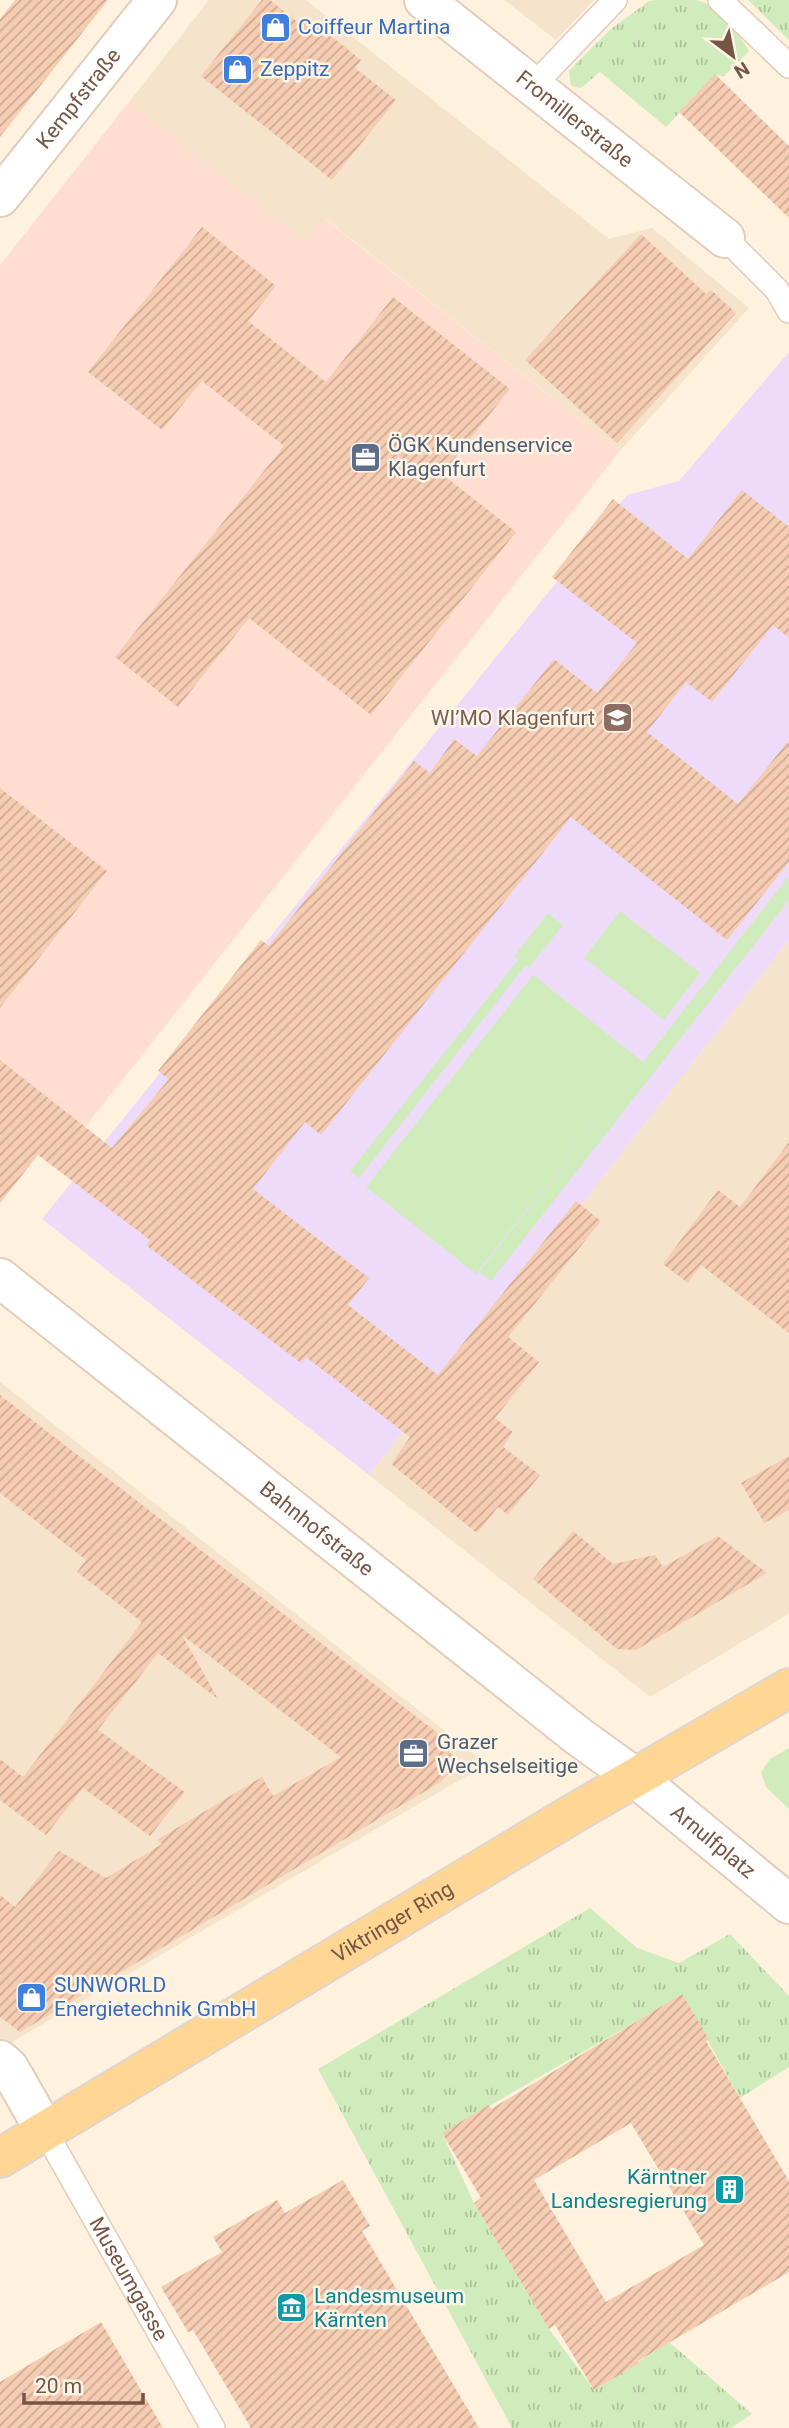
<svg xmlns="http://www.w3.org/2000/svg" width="789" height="2428" font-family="Roboto,sans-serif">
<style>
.residential{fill:#f6e3cc}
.commercial{fill:#ffded1}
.education{fill:#eedbfa}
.grass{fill:url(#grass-tufts)}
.green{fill:#d0ecbc}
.building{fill:url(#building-hatch);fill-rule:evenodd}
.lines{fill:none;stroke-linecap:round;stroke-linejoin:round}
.service-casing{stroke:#e3cdba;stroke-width:26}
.minor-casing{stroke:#e3cdba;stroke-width:42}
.tertiary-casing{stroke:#e3cdba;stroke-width:42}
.primary-casing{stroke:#ded6d2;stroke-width:42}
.service{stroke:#fff;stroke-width:23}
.minor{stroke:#fff;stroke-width:38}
.tertiary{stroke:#fff;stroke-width:38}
.primary{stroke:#ffd694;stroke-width:38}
.labels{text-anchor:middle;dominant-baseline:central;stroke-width:5;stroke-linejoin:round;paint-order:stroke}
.shop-label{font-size:21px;fill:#366cbe;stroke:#fff5e6;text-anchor:start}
.street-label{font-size:21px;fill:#765544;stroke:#fff5e6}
.service-label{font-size:21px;fill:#4e5e75;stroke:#fff5e6;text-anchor:start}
.education-label{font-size:21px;fill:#785e54;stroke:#fff5e6;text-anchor:end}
.culture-label{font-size:21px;fill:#0d838f;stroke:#fff5e6;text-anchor:end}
</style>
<defs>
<pattern id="grass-tufts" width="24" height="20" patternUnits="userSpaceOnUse" patternTransform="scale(1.75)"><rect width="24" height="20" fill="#d0ecbc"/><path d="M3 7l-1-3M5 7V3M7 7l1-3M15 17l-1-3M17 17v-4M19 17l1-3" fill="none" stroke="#adc29a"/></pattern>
<pattern id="building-hatch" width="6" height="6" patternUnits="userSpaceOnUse" patternTransform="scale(1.75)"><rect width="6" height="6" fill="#f6cdb3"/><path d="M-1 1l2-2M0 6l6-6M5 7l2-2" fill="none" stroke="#cca993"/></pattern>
</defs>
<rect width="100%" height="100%" fill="#fef1de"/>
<path class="residential" d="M209,0H306L609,239L652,228L749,308L620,451L326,219L307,243L129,102Z
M504,0H594L556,40Z
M789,940V1614L650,1697L369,1475Z
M0,1382L487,1764L0,2049Z"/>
<path class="commercial" d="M129,102L306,242L325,219L620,451L78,1136L0,1074V265Z"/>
<path class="education" d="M789,352V940L369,1475L42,1219L627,495L679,481Z"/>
<path class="grass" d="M656,0C668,0 684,0 696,0C720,5 737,32 749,51L724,76L715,75L666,127L600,72L581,88L571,86L569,71L611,29L649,1Z
M748,0H789V40Z
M590,1908L637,1948L679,1963L730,1934L789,1996V2067L740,2098L682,1995L442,2133L474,2203L549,2329L594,2390L669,2342L752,2414L731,2428H512L318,2069Z"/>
<path class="green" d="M789,876V900L491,1281L479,1272L621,1089L476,1274L366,1187L533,975L643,1062Z
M620,911L700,973L664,1020L584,958Z
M548,913L563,925L529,968L525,966L359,1178L350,1171L518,960L514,956Z
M789,1748V1809L766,1787L761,1772L770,1759Z"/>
<path class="building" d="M15,0H108L0,137V19Z
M262,0H270L301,25L307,17L361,60L355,68L396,100L332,180L201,76Z
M715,74L789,146V218L679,112Z
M202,227L276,286L248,321L326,382L393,297L510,389L442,474L516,532L371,715L249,618L178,707L115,657L284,446L202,381L162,430L88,372Z
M641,234L706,294L711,290L736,313L617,443L525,360Z
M742,490L789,527V638L773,625L712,702L686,682L647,732L738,804L789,740V862L727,940L571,817L321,1135L305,1122L253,1189L369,1278L348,1305L438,1375L576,1201L601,1221L508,1337L539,1362L495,1418L513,1432L503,1447L540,1475L508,1515L498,1507L477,1533L391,1464L410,1437L306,1357L301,1363L146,1245L150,1240L38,1155L0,1203V1060L112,1148L169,1079L158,1071L261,940L269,946L414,761L430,773L454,739L477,756L554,659L597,693L637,643L552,577L613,499L688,559Z
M0,788L107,871L0,1008Z
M789,1142V1333L701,1265L688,1283L663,1264L718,1190L740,1207Z
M0,1395L440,1735L453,1757L451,1772L439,1783L20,2032L0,2017V1895L15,1907L59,1851L106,1878L162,1844L157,1840L262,1777L273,1796L341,1757L182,1635L218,1699L158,1653L98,1730L185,1792L150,1836L83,1788L46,1835L0,1800V1759L23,1777L142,1622L77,1572L86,1560L0,1493Z
M789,1456V1510L764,1523L741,1483Z
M573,1531L613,1564L655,1555L663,1567L718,1536L767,1573L636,1650L617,1649L533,1579Z
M682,1994L709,2039L706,2041L789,2181V2272L638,2361L639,2363L594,2390L555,2325L549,2329L474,2203L481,2198L442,2133L489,2105L491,2109ZM631,2123L704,2245L606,2302L534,2180Z
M343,2180L370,2226L362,2231L479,2428H251L193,2330L188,2332L161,2287L222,2252L213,2237L277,2200L285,2213Z
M101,2322L163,2428H0V2382Z"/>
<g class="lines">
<defs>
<g id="service">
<path d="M720,0L789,66"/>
<path d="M533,86L615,0"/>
<path d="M725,238L777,290L789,311"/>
<path id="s1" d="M45,2131L213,2428"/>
</g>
<g id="minor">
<path id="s2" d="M424,0L725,238"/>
<path id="s3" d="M0,197L157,0"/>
<path id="s4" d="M636,1778L789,1904"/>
<path d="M0,2060L9,2068L45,2131"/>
</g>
<g id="tertiary">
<path id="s5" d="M0,1278L578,1736L636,1778"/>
</g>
<g id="primary">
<path id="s6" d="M0,2158L576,1812L789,1688"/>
</g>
</defs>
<use href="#service" class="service-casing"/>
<use href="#minor" class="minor-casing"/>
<use href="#tertiary" class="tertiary-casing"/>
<use href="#primary" class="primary-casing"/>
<use href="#service" class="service"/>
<use href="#minor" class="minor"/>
<use href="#tertiary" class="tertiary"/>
<use href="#primary" class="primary"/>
</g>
<defs>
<symbol id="shop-square" viewBox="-11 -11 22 22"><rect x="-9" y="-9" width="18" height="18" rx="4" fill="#3f7fe0" stroke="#fff5e6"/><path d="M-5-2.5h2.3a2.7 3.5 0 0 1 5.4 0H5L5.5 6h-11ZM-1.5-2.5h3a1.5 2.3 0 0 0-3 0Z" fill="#fff"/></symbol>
<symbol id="office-square" viewBox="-11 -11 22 22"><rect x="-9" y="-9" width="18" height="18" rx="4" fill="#5c6f8a" stroke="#fff5e6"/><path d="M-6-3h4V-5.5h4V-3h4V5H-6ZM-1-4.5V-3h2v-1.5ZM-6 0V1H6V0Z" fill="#fff"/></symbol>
<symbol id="school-square" viewBox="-11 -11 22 22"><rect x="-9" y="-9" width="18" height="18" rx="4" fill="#8d6e63" stroke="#fff5e6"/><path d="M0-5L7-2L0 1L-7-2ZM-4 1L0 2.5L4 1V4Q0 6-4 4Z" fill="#fff"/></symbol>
<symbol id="building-square" viewBox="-11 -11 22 22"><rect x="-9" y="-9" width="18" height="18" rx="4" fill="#0f9aa8" stroke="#fff5e6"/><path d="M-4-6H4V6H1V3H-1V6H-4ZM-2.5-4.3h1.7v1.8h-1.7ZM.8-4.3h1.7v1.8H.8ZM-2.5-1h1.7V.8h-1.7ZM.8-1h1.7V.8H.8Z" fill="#fff"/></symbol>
<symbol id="museum-square" viewBox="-11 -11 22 22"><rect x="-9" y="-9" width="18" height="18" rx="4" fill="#0f9aa8" stroke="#fff5e6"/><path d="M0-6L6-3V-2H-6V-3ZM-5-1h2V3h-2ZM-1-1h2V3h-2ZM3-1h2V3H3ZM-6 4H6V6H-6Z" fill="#fff"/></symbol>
</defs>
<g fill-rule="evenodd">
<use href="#shop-square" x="258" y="10" width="35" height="35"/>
<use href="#shop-square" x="220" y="52" width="35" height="35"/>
<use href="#office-square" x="348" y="440" width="35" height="35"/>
<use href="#school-square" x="600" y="700" width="35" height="35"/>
<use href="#office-square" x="396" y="1736" width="35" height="35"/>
<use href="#shop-square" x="14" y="1980" width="35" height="35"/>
<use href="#building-square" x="712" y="2172" width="35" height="35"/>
<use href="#museum-square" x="274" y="2290" width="35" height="35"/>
</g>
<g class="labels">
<g class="shop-label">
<text x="298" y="27">Coiffeur Martina</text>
<text x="260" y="69">Zeppitz</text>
<text x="54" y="1985">SUNWORLD<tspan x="54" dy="24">Energietechnik GmbH</tspan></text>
</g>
<g class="street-label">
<text stroke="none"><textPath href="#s3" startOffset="126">Kempfstraße</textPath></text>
<text stroke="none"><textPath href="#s2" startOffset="192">Fromillerstraße</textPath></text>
<text stroke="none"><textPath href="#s5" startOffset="404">Bahnhofstraße</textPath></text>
<text stroke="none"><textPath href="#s4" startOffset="100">Arnulfplatz</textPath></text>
<text stroke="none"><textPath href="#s6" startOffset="458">Viktringer Ring</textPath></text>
<text stroke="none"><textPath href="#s1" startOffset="170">Museumgasse</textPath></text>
</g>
<g class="service-label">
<text x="388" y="445">ÖGK Kundenservice<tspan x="388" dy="24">Klagenfurt</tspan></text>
<text x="437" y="1742">Grazer<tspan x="437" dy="24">Wechselseitige</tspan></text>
</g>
<g class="education-label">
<text x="595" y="718">WI’MO Klagenfurt</text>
</g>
<g class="culture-label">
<text x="707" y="2177">Kärntner<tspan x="707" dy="24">Landesregierung</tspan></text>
<text x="314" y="2296" text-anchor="start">Landesmuseum<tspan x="314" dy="24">Kärnten</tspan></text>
</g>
</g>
<g transform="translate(733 56) rotate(148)" stroke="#fff5e6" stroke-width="5" paint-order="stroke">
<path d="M0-5L12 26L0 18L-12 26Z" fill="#765544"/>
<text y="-10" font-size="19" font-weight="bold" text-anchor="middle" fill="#765544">N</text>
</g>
<path d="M24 2393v10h119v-10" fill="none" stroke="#765544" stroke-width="3.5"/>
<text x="35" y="2393" font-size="21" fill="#765544" stroke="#fff5e6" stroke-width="5" paint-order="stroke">20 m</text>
</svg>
